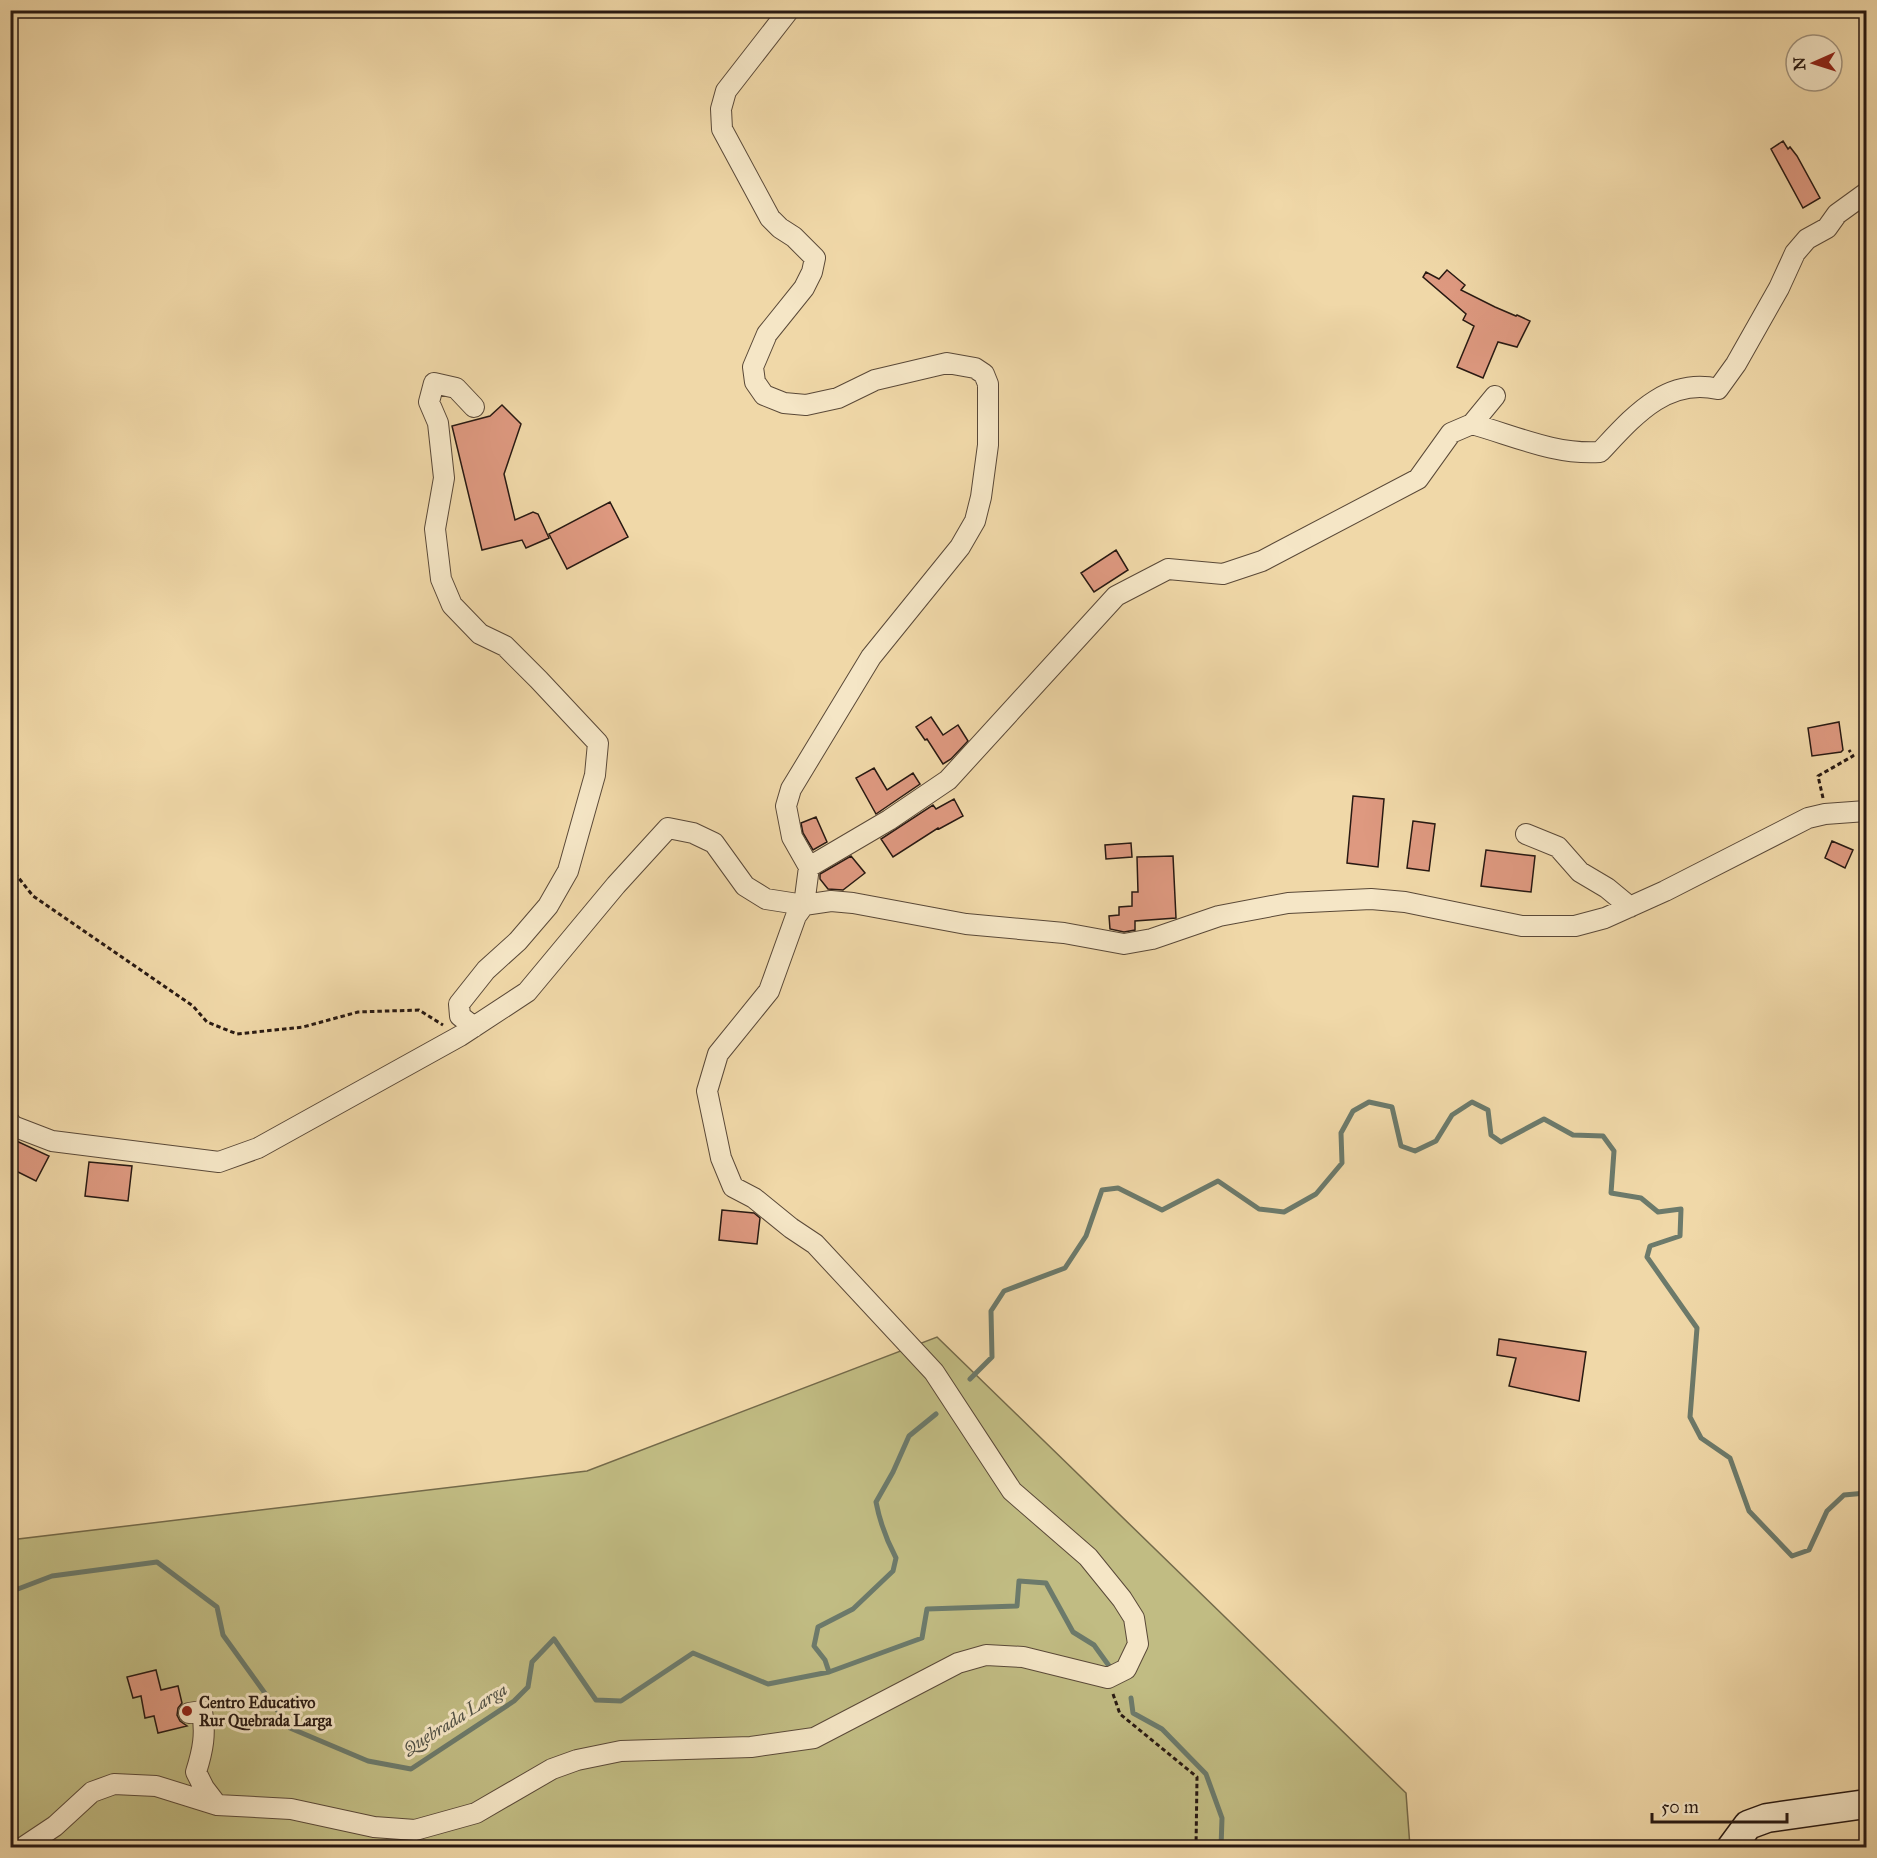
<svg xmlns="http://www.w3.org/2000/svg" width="1877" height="1858" font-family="'IM FELL Great Primer',serif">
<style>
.green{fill:#c1bc83;stroke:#746a4a;stroke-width:1.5}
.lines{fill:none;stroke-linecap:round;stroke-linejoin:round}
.stream{stroke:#6c7a6b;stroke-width:5}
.building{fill:#de9980;stroke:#281912;stroke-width:1.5}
.street-casing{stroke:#5a4938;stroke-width:22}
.secondary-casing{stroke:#281912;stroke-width:31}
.path{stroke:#281912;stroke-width:3;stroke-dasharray:4.5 3;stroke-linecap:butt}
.street{stroke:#f5e6c6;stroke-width:20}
.secondary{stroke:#f5e6c6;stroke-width:28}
.poi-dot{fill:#8f2418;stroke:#f5e6c6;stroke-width:2}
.labels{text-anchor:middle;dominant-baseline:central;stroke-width:6;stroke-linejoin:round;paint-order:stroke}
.poi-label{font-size:16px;font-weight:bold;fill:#281912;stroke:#f5e6c6;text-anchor:start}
.water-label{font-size:18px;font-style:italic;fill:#505146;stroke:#f5e6c6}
</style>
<rect width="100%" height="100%" fill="#f0d8a8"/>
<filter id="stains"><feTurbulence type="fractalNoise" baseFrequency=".00333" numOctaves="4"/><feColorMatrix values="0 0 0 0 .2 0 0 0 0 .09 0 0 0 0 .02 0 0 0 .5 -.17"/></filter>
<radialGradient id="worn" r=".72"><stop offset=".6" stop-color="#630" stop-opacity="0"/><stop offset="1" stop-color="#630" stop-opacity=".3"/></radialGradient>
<path class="green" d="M937,1337L1406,1793L1410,1847H11L10,1540L587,1471Z"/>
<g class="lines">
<path class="stream" d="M970,1379L992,1357L991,1311L1004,1291L1065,1268L1086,1236L1102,1190L1118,1188L1162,1210L1218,1181L1259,1209L1284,1212L1316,1194L1342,1163L1341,1133L1353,1111L1369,1102L1392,1107L1401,1146L1415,1151L1436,1141L1452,1115L1472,1102L1488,1110L1491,1135L1501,1142L1544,1119L1573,1135L1603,1136L1614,1151L1611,1193L1641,1198L1658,1212L1681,1209L1680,1236L1650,1246L1647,1257L1697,1328L1690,1417L1701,1438L1730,1458L1749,1511L1792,1556L1809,1550L1827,1511L1844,1495L1866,1493
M10,1592L52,1576L157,1562L217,1607L223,1635L290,1728L368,1761L411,1769L514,1701L528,1687L532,1662L554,1639L596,1700L621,1701L693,1653L768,1684L829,1672L922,1638L927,1609L1017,1606L1019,1581L1046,1583L1073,1632L1094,1645L1112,1670
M829,1672L825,1660L814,1646L818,1627L853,1609L893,1571L896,1558C886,1539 880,1523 876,1502L893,1472L909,1436L936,1414
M1131,1698L1133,1713L1162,1729L1206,1774L1222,1818L1221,1848"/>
</g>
<path class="building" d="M1783,141L1788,149L1790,147L1797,156L1820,198L1803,208L1771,149Z
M1447,270L1465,285L1461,290L1495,307L1516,316L1517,315L1530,321L1517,347L1498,342L1483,378L1457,367L1474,326L1463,320L1466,314L1423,277L1426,272L1439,279Z
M502,405L521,424L504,474L515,520L533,512L538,514L549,538L526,548L522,540L482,550L452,426L490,416Z
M610,502L628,537L567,569L549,534Z
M1116,550L1128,570L1094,592L1081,573Z
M931,717L943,735L958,725L968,741L951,759L943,764L927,739L925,740L916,727Z
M1839,722L1843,750L1841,752L1812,756L1808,728Z
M874,768L887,790L913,773L920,784L876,814L856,778Z
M1353,796L1384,799L1378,867L1347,863Z
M954,799L963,816L939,829L938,828L893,857L881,839L933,805L936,809Z
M816,817L827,842L813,850L803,833L801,823Z
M1413,821L1435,824L1429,871L1407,868Z
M1832,841L1853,850L1845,868L1825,858Z
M1131,843L1132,857L1106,859L1105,845Z
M1486,850L1535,856L1531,892L1481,886Z
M851,856L865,873L843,890L828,889L820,879V874Z
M1173,856L1176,918L1135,921V930L1124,932L1110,929L1109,916L1119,915V907L1132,906V892H1138L1137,857Z
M10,1138L49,1156L36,1181L10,1168Z
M89,1162L132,1166L128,1201L85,1196Z
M722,1210L754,1213L760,1218L757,1244L719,1240Z
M1499,1339L1586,1352L1579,1401L1509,1386L1516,1358L1497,1355Z
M156,1670L161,1690L178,1686L182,1703L178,1708L177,1715L180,1721L187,1726L158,1733L154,1716L145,1718L141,1696L133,1698L127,1677Z"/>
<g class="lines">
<defs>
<path id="street" d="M474,407L456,388L434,383L429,402L438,423L444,478L435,529L441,579L452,605L480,634L505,646L539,680L598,743L595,775L568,871L548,906L518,941L486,970L459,1004L460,1016L474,1027
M1472,424C1515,436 1555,455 1600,452C1633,417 1666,377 1718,389L1736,364L1779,288L1795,253L1807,239L1827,228L1837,214L1866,193
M1526,834L1558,847L1580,872L1607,888L1630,907
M809,867L889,820L948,780L1116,596L1168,569L1223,574L1262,561L1418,479L1451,433L1472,424L1495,396
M10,1122L13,1126L52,1141L219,1162L258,1148L460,1036L527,992L616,885L668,828L693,833L714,843L745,886L766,899L804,905L809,867L792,837L786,806L791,789L871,657L960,547L975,521L981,497L988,445V384L984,374L975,368L947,363L875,380L838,398L806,405L784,403L764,395L755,382L753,367L767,334L804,288L812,272L815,258L794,237L780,228L770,218L722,129L721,109L726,91L789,10
M189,1713L202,1711C206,1734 203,1750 196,1772L204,1788L217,1805
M22,1848L55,1826L92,1792L114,1784L156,1786L217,1805L291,1809L374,1827L415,1830L476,1813L552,1769L577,1760L621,1751L751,1747L814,1738L958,1663L986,1655L1023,1657L1108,1678L1126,1669L1138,1644L1134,1618L1122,1599L1088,1557L1012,1491L934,1372L815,1244L791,1228L754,1198L733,1187L721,1158L707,1091L718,1054L769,991L796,916L804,905L831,901L853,903L966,924L1064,933L1124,944L1152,939L1219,916L1288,903L1371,899L1405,902L1522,926H1575L1605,918L1665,891L1808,818L1825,814L1866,811"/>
<path id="secondary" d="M1731,1848L1748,1825L1767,1818L1866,1804"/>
</defs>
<use href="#street" class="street-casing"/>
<use href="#secondary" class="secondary-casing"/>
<path class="path" d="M1823,798L1818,776L1853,756L1849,750
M10,867L33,896L193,1006L207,1022L237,1034L303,1027L358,1012L419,1010L443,1025
M1113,1694L1120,1714L1197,1777L1196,1848"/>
<use href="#street" class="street"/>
<use href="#secondary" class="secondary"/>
</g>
<circle class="poi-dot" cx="187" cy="1711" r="6"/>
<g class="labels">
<g class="poi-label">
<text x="199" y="1702">Centro Educativo<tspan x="199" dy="18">Rur Quebrada Larga</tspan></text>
</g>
<g class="water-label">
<text transform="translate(455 1719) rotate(-32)">Quebrada Larga</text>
</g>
</g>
<rect width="1877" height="1858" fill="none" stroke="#f0d8a8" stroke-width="36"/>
<rect x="12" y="12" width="1853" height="1834" fill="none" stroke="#281912" stroke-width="3"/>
<rect x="18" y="18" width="1841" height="1822" fill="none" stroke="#281912" stroke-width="1.5"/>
<g transform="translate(1814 63) rotate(267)"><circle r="28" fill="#f5e6c6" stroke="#a3947e" stroke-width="1.5"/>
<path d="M0-4.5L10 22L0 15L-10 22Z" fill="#8f2418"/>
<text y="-9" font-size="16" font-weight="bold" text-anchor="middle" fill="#281912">N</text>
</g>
<path d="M1652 1813v9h135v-9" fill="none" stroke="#281912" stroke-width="3"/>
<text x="1661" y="1813" font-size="18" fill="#281912" stroke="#f5e6c6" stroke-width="4.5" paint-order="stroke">50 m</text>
<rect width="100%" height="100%" filter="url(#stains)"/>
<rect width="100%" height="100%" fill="url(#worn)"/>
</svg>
